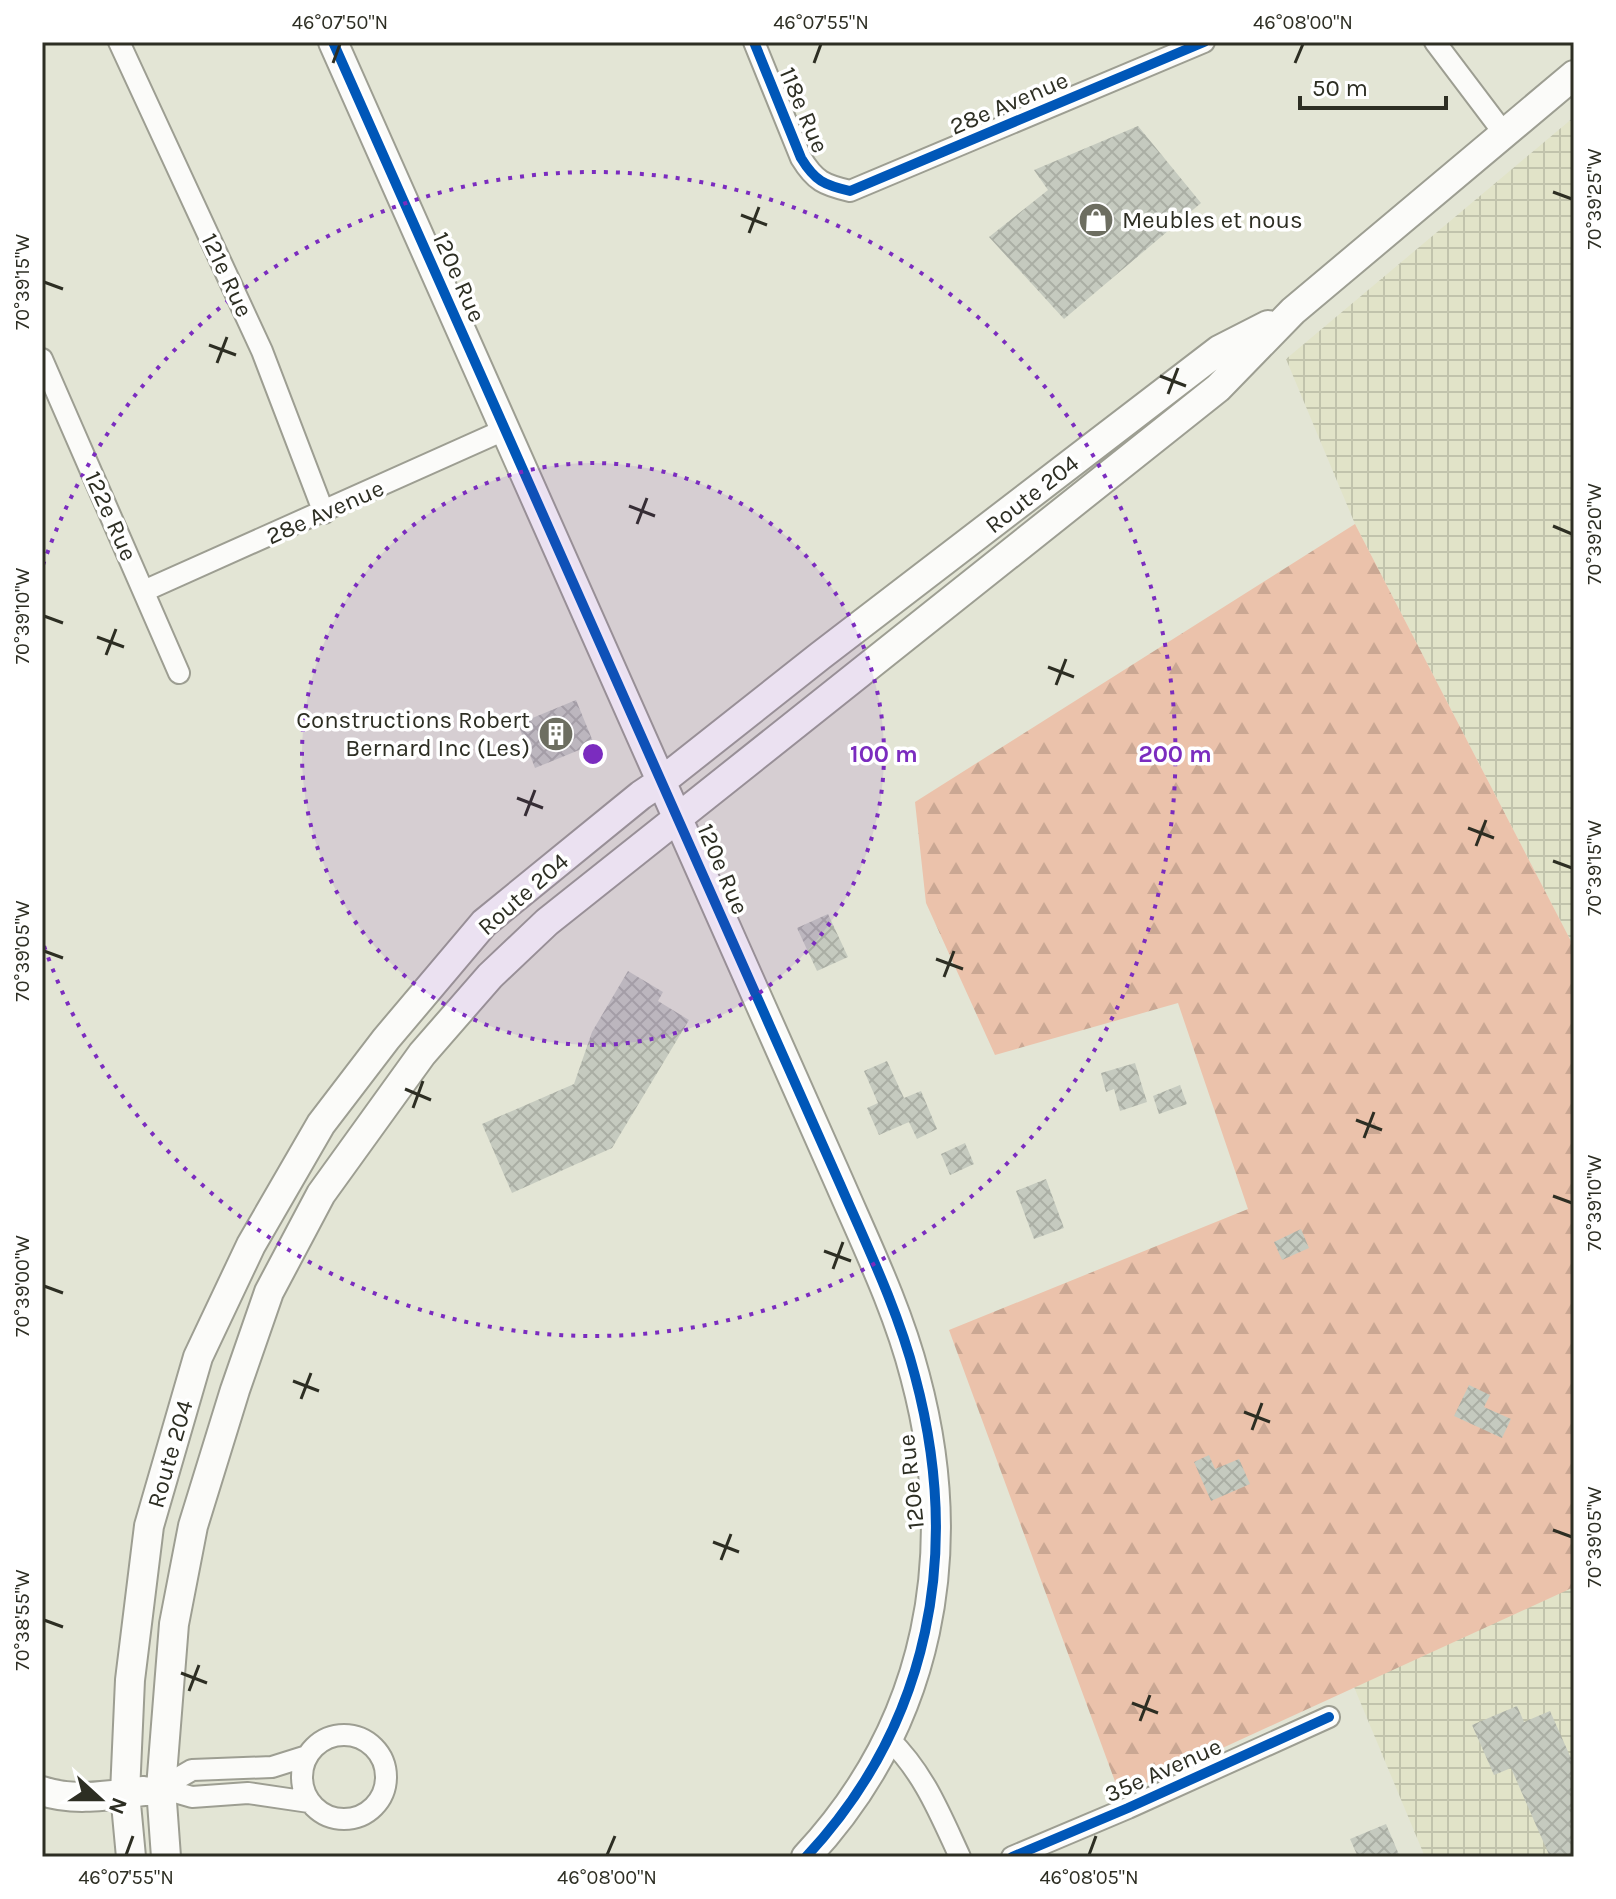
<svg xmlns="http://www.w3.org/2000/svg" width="1616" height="1899" font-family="Karla,sans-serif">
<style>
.industrial{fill:url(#industrial-grid)}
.forest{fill:url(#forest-firs)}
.building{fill:url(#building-cross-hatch)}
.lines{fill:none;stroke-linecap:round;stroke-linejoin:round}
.street-casing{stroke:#9d9e92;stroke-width:24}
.secondary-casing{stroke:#9d9e92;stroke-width:32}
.street{stroke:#fbfbf9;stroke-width:20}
.secondary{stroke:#fbfbf9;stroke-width:28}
.cycleway-casing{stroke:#fff;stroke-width:15}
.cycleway{stroke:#0057b8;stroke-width:10}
.ticks{fill:none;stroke:#2d2e23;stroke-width:3}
.ring{fill:none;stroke:#7b2cbf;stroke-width:4;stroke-dasharray:4 8}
.labels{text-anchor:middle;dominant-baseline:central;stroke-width:7;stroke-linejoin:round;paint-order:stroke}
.street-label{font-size:24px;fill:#2d2e23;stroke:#fff}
.poi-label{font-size:24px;fill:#2d2e23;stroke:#fff;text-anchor:start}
.centre{fill:#7b2cbf;stroke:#fff;stroke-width:4}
.ring-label{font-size:24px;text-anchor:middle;font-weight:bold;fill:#7b2cbf;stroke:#fff;stroke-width:7;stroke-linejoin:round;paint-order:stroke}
.neatline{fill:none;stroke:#2d2e23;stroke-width:3}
.ticks-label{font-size:20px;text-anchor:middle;fill:#2d2e23}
</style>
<defs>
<pattern id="industrial-grid" width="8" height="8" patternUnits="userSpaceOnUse" patternTransform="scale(2)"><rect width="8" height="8" fill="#e1e3c8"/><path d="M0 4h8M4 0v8" fill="none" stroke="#c1c3ac"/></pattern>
<pattern id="forest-firs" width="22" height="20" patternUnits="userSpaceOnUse" patternTransform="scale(2)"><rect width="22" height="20" fill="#ebc2ab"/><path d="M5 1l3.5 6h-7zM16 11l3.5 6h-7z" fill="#caa793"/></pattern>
<pattern id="building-cross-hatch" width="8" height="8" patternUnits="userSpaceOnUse" patternTransform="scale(2)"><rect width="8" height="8" fill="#c5cabf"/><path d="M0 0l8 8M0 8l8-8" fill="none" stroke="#aaaea4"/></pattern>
</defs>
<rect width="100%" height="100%" fill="#e3e5d5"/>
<path class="industrial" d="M1574,117V947L1355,524L1286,359Z
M1574,1585V1857H1425L1354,1687Z"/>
<path class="forest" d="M1355,524L1574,947V1587L1120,1795L949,1330L1248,1209L1178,1003L995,1055L926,903L915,802Z"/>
<path class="building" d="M1138,126L1201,203L1064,319L989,237L1048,190L1034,170Z
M576,700L594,744L535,768L518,724Z
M828,914L848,957L817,971L797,928Z
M628,971L663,992L658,1001L689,1020L612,1148L512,1193L482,1124L574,1084L592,1032Z
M887,1061L904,1098L921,1091L937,1129L917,1139L909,1122L879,1135L867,1108L878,1103L864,1071Z
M1135,1063L1147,1102L1120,1111L1114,1089L1106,1092L1101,1073Z
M1180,1085L1187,1104L1159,1114L1153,1096Z
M965,1143L974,1164L950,1175L941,1154Z
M1046,1179L1064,1228L1034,1239L1016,1191Z
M1301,1229L1309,1248L1282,1260L1274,1242Z
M1469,1385L1490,1395L1484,1407L1511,1419L1502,1438L1454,1416Z
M1209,1455L1215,1469L1239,1459L1250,1484L1211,1501L1194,1462Z
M1517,1706L1524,1722L1550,1711L1574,1765V1857H1550L1511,1768L1494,1775L1472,1725Z
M1386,1824L1400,1857H1358L1350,1839Z"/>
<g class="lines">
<defs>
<path id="street" d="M119,42L262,351L324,513
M754,42L801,158C815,181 824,185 850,191L1204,42
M1435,42L1503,132
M42,359L179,673
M144,591L504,430
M302 1777a42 42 0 1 1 84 0a42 42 0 1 1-84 0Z
M889,1739C924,1773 940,1814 960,1857
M161,1788L192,1770L272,1767L307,1756
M161,1788L192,1797L248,1793L309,1802
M1012,1857L1128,1808L1329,1717"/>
<path id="secondary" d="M333,42L840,1184C867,1246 898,1310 915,1376C962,1551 931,1723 806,1857
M42,1791C75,1802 110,1795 144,1791
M131,1857L125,1793L130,1680L149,1526L198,1357L251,1245L321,1124L386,1039L484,923L641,795L662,781L820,656L1219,350L1268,325
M166,1857L161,1788L174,1624L193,1526L235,1390L269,1292L321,1194L422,1054L490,976L547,922L1218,388L1293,311L1574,75"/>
</defs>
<use href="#street" class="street-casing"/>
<use href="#secondary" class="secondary-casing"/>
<use href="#street" class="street"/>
<use href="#secondary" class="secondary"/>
<defs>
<path id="cycleway" d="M333,42L840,1184C867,1246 898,1310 915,1376C962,1551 931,1723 806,1857
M754,42L801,158C815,181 824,185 850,191L1204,42
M1012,1857L1128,1808L1329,1717"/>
</defs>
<use href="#cycleway" class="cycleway-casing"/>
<use href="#cycleway" class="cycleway"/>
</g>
<path class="ticks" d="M333,63L340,44M814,63L821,44M1295,63L1303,44M1553,192L1572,199M741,215L767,225M749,233L759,207M44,282L63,289M209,345L236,355M217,363L227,337M1160,376L1186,386M1168,394L1178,368M629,506L655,516M637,524L647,498M1553,526L1572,534M44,616L63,623M97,637L124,647M106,655L116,629M1048,667L1074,677M1056,685L1066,659M517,798L543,808M525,816L535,790M1468,828L1494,838M1476,846L1486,820M1553,861L1572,868M44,951L63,958M936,959L963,969M944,977L954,951M405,1089L431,1100M413,1108L423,1081M1356,1120L1382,1130M1364,1138L1374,1112M1553,1196L1572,1203M824,1251L851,1261M833,1269L843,1242M44,1286L63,1293M293,1381L319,1391M301,1399L311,1373M1244,1412L1270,1422M1252,1430L1262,1403M1553,1530L1572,1537M713,1542L739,1552M721,1560L731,1534M44,1620L63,1627M181,1673L207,1683M189,1691L199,1665M1132,1703L1158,1713M1140,1721L1150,1695M126,1855L133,1836M607,1855L615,1836M1089,1855L1096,1836"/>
<circle cx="593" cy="754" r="291" fill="#7b2cbf" fill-opacity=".12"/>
<g class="ring">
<circle cx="593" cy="754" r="291"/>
<path d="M43 565A582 582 0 1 1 43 943"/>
</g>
<defs>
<symbol id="shop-disc" viewBox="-11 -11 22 22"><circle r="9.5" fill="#6d6e61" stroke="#fff"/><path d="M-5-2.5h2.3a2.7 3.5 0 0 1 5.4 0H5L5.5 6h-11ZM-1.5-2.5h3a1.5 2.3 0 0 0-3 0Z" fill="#fff"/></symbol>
<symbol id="building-disc" viewBox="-11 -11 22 22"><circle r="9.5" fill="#6d6e61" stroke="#fff"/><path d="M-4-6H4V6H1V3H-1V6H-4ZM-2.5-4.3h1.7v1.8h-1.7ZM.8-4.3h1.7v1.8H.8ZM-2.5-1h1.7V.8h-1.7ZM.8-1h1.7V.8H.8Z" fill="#fff"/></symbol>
</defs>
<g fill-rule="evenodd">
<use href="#shop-disc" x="1076" y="200" width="40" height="40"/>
<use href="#building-disc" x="536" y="714" width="40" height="40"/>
</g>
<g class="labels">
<g class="street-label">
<text transform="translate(1009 103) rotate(-23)">28e Avenue</text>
<text transform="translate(804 110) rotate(67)">118e Rue</text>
<text transform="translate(227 275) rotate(65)">121e Rue</text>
<text transform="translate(459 277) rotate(66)">120e Rue</text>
<text transform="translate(1032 494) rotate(-38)">Route 204</text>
<text transform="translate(325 512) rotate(-24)">28e Avenue</text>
<text transform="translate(111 516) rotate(66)">122e Rue</text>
<text transform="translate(723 869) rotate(67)">120e Rue</text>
<text transform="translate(523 894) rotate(-41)">Route 204</text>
<text transform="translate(170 1454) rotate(-74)">Route 204</text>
<text transform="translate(911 1482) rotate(-96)">120e Rue</text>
<text transform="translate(1163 1770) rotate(-24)">35e Avenue</text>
</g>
<g class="poi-label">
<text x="1122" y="220">Meubles et nous</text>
<text x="530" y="720" text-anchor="end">Constructions Robert<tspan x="530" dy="28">Bernard Inc (Les)</tspan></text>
</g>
</g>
<circle cx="593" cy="754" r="12" class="centre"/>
<g class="ring-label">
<text x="884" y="762">100 m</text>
<text x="1175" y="762">200 m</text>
</g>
<rect width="1616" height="1899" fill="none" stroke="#ffffff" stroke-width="88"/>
<g transform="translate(100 1799) rotate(111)" stroke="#ffffff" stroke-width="6" paint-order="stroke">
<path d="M0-6L14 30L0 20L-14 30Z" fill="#2d2e23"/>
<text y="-12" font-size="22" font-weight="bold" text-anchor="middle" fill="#2d2e23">N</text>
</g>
<path d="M1300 96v12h146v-12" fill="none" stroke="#2d2e23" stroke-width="4"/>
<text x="1312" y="96" font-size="24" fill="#2d2e23" stroke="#ffffff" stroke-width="6" paint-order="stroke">50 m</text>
<rect x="44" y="44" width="1528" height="1811" class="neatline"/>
<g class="ticks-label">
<text x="340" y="29">46°07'50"N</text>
<text x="821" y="29">46°07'55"N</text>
<text x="1303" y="29">46°08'00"N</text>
<text transform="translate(1594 199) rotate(-90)" y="7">70°39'25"W</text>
<text transform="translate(22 282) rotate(-90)" y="7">70°39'15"W</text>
<text transform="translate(1594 534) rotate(-90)" y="7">70°39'20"W</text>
<text transform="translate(22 616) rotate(-90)" y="7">70°39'10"W</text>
<text transform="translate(1594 868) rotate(-90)" y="7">70°39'15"W</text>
<text transform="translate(22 951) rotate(-90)" y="7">70°39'05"W</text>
<text transform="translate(1594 1203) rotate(-90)" y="7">70°39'10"W</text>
<text transform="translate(22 1286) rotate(-90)" y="7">70°39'00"W</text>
<text transform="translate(1594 1537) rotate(-90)" y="7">70°39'05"W</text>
<text transform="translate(22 1620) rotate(-90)" y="7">70°38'55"W</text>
<text x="126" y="1884">46°07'55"N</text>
<text x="607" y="1884">46°08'00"N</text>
<text x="1089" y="1884">46°08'05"N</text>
</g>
</svg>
